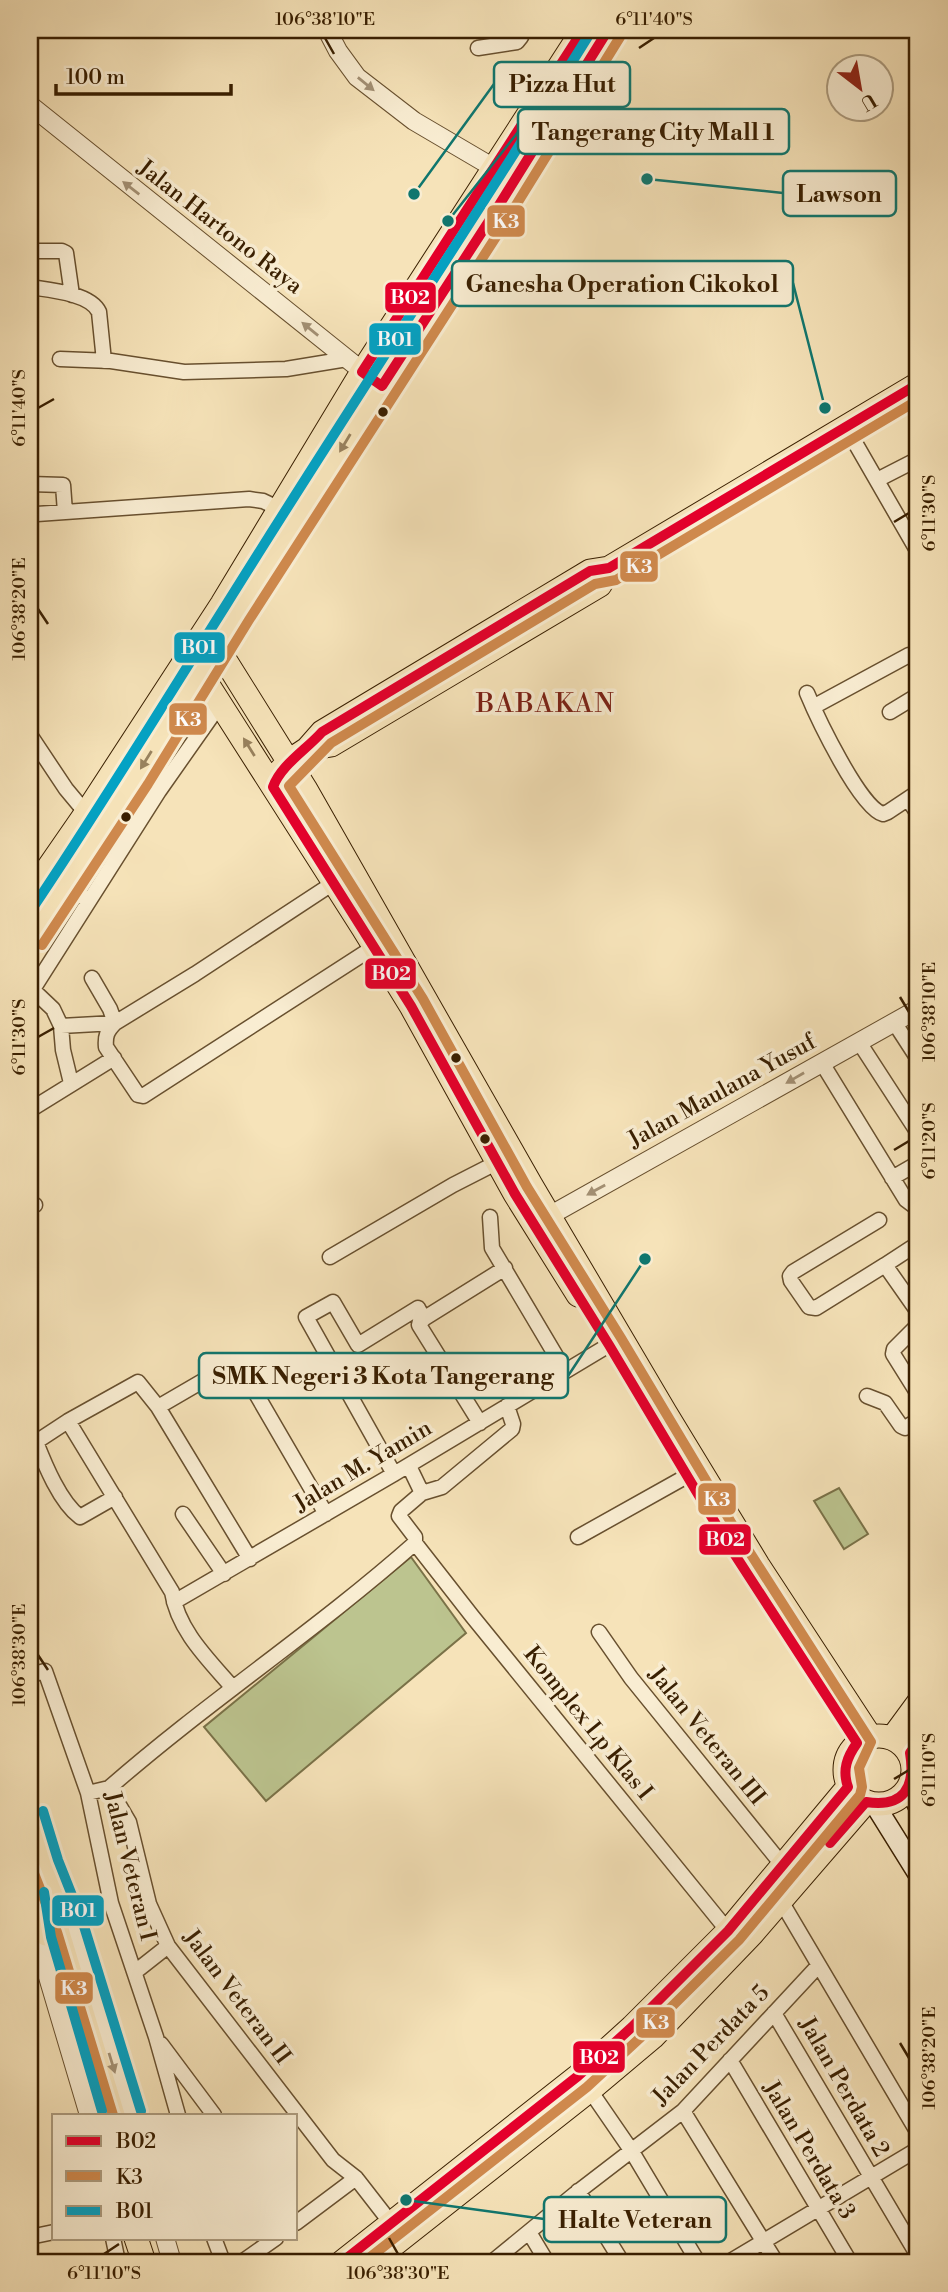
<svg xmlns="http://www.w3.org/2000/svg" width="948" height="2292" font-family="'Libre Bodoni',serif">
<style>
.green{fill:#bcc48f;stroke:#7a7248;stroke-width:2}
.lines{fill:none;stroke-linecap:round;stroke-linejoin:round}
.minor-casing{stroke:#68502f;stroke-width:17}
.tertiary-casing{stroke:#68502f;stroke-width:20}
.secondary-casing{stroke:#391f01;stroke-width:22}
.primary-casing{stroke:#391f01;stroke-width:25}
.minor{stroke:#f9edd2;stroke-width:14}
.tertiary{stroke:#f9edd2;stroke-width:18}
.secondary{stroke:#f9edd2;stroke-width:19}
.primary{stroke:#f6e3b9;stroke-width:23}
.bus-1-casing{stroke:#f9edd2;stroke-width:16}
.bus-2-casing{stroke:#f9edd2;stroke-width:16}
.bus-3-casing{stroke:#f9edd2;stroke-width:16}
.bus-1{stroke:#e4002b;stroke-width:10}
.bus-2{stroke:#cf894d;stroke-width:10}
.bus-3{stroke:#03a2c4;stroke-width:10}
.oneway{fill:#a39074}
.oneway2{fill:#98815d}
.ticks{fill:none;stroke:#391f01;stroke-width:2.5}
.bus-dot{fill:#391f01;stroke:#f9edd2;stroke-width:2.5}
.labels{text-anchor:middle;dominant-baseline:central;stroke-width:7;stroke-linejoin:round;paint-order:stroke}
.street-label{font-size:23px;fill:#391f01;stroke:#f9edd2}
.quarter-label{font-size:26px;letter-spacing:2px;fill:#7a1f14;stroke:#f9edd2}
.leader{fill:none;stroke:#0f766e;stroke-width:2.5}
.callout-dot{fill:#0f766e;stroke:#f9edd2;stroke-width:2.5}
.callout{fill:#f9edd2;stroke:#0f766e;stroke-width:2.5}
.callout-label{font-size:24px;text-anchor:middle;font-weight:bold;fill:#391f01}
.line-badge{stroke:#f9edd2;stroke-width:2.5}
.badge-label{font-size:19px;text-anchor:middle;font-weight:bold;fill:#fff}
.neatline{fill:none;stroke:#391f01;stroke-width:2.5}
.ticks-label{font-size:18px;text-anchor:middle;fill:#391f01}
</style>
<rect width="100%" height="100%" fill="#f6e3b9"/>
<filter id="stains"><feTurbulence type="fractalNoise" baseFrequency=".00286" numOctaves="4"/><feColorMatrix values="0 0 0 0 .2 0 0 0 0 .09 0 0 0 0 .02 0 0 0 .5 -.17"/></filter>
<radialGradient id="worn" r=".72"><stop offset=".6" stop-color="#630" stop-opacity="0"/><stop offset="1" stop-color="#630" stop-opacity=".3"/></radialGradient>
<path class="green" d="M839,1488L868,1534L844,1549L814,1501Z
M411,1557L466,1633L266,1801L204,1727Z"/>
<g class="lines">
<defs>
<path id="minor" d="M478,48L517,42L521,37V30
M30,251H62L66,253L72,295
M30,287C49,290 90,293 99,312L104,361
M60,359L111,361L184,372L286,369L347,359
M846,427L918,552
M877,480L918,459
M30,484L63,485L65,512
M37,514L249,499L263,501L280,509
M807,693C817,717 860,808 883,814L888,812L918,792
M813,707L909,655
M890,712L918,695
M30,735L66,789L86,813
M908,799L918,814
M64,886L89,901
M92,978L110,1009L115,1023L195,974L335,882
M33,990L53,1009L61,1026L63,1050L71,1083
M30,994L159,791L211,717L210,709L202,695
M894,1022L918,1059
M115,1023C107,1031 105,1036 106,1047L138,1095L143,1096L374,947
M61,1026L115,1023
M859,1042L918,1133
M822,1063L906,1200L914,1206H918
M30,1110L114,1058
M892,1178L918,1163
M30,1205H35
M490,1217L492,1248L565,1371
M879,1220L793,1272L790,1276L791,1281L809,1307L816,1308L885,1265L918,1312
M330,1257L453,1185L498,1162
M885,1265L911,1248
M918,1325L894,1349L893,1354L918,1394
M867,1396L885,1403L901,1426L905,1428L918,1420
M158,1407L237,1361L326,1514
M68,1421L172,1592C178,1631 209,1660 233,1688
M480,1423L419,1325L420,1321L505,1268
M394,1474L306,1317L333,1302L358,1345L418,1308L424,1319
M422,1493L442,1487L512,1429L513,1424L507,1406
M115,1497L80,1517C60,1502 45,1465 36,1442L68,1421L138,1382L158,1407L250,1559
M183,1514L224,1574
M578,1537L687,1476
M415,1543L472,1616L728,1931
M174,1602L394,1474L609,1345
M599,1632L631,1678L784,1867
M30,1675L45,1671L88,1793L111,1903L156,2037L178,2115
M109,1788C207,1702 317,1630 415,1543V1537L399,1516L401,1511L422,1493L409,1466
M88,1793L109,1788L129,1822L149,1904L168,1946L333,2160L356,2178L391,2223
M781,1901L918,2133
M135,1972L168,1946
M774,2013L918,2256
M161,2044L214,2115
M730,2060L850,2262
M587,2086L631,2150L698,2262
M683,2111L776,2262
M578,2191L622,2262
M296,2223L356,2178
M529,2232L547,2262
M30,2237L54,2232
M113,2238L118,2262
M214,2238L223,2262
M242,2262L276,2238
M492,2262L575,2194L683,2111L818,1966
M729,2262L918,2149"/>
<path id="tertiary" d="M327,30L338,51L357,77L414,121L494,168
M30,105L371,378
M549,1216L918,1009
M58,1898L82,1964L128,2115
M33,1916L37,1940L89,2115
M165,2238L172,2262"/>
<path id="secondary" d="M909,1787L918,1806
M875,1805L918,1874"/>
<path id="primary" d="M217,647L305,788L531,1185L665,1412L758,1565L870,1736
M201,674L363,928L411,1006L515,1194L578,1295
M307,749L331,745L600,585L609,568
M280,771L289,761L307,749L322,732L590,571L609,568L918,384
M30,894L86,813L222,604L362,372L583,30
M30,937C102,831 172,724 237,613L491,218L608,30
M845 1770a34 34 0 1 1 68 0a34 34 0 1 1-68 0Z
M893,1737L918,1703
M30,1815L45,1865L58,1933L113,2115
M30,1883L46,1934
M136,2238L144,2262
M342,2262L578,2076L632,2027L728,1931L848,1787
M372,2262L590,2090L653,2037L752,1934L866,1802"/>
</defs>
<use href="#minor" class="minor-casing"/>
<use href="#tertiary" class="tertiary-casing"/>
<use href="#secondary" class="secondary-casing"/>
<use href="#primary" class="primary-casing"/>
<use href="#minor" class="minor"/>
<use href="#tertiary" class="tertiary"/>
<use href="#secondary" class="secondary"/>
<use href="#primary" class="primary"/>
<defs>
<path id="bus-1" d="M583,30L362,372L382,386L491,218L608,30
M830,1843L866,1802C903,1808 916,1788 910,1753L918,1742
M342,2262L578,2076L632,2027L728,1931L848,1787C842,1770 847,1757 857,1743L726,1541L609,1345L515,1194L411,1006L273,787C281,765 306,750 322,732L590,571L609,568L918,384"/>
<path id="bus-2" d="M42,945L148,784L249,620L503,226L620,37
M30,1863L57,1932L113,2115
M364,2262L587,2087L641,2037L739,1940L860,1795L862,1787L859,1768L871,1742L738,1534L621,1338L527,1187L423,999L289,786L331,743L595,584L616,580L918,400"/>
<path id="bus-3" d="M30,912C98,811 161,708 226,605C346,412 472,223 592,30
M43,1811L58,1860L83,1923L141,2111
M44,1892L51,1937L102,2111"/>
</defs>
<use href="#bus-1" class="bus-1-casing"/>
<use href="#bus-2" class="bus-2-casing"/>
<use href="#bus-3" class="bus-3-casing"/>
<use href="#bus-1" class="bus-1"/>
<use href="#bus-2" class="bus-2"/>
<use href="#bus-3" class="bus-3"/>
</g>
<defs><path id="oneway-solid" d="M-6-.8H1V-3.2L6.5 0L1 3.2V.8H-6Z" transform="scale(1.75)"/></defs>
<g class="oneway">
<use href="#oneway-solid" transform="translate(366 84) rotate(39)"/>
<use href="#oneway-solid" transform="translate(131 188) rotate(-142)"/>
<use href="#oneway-solid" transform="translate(310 329) rotate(-141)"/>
<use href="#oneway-solid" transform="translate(795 1078) rotate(150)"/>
<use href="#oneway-solid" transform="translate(596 1190) rotate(151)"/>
<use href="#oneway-solid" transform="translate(112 2063) rotate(73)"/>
</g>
<g class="oneway2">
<use href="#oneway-solid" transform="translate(345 443) rotate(121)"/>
<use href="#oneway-solid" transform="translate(249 747) rotate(-122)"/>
<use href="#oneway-solid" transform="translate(146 760) rotate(122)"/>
</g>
<path class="ticks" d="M325,38L334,54M639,48L654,38M38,408L54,399M894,522L909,513M38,609L48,624M900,997L909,1012M38,1037L54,1028M894,1150L909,1141M38,1655L48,1670M894,1779L909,1770M900,2043L909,2058M389,2238L398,2254M104,2254L119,2244"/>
<g class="bus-dot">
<circle cx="383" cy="412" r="6"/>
<circle cx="126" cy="817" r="6"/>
<circle cx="456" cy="1058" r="6"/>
<circle cx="485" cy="1139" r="6"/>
</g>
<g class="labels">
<g class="street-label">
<text transform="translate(220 227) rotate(38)">Jalan Hartono Raya</text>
<text transform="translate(722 1091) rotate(-29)">Jalan Maulana Yusuf</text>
<text transform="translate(363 1466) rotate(-31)">Jalan M. Yamin</text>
<text transform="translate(588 1723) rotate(51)">Komplex Lp Klas I</text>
<text transform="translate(707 1736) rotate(51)">Jalan Veteran III</text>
<text transform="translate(130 1866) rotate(76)">Jalan Veteran I</text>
<text transform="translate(237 1997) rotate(53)">Jalan Veteran II</text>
<text transform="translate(711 2045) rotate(-46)">Jalan Perdata 5</text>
<text transform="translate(844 2087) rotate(60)">Jalan Perdata 2</text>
<text transform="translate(809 2150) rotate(59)">Jalan Perdata 3</text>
</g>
<g class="quarter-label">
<text x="546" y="704">BABAKAN</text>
</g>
</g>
<path class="leader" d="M414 194L494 84M448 221L518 132M647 179L783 193M825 408L793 283M645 1259L568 1376M406 2200L544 2219"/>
<g class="callout-dot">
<circle cx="414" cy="194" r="7"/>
<circle cx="448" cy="221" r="7"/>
<circle cx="647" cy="179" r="7"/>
<circle cx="825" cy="408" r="7"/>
<circle cx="645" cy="1259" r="7"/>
<circle cx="406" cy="2200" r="7"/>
</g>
<g class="callout">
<rect x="494" y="62" width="136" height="45" rx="7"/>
<rect x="518" y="109" width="271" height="45" rx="7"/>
<rect x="783" y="171" width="113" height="45" rx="7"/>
<rect x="452" y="261" width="341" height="45" rx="7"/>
<rect x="199" y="1353" width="369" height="45" rx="7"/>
<rect x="544" y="2197" width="182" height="45" rx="7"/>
</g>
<g class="callout-label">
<text x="562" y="92">Pizza Hut</text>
<text x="653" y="140">Tangerang City Mall 1</text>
<text x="839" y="202">Lawson</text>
<text x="622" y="292">Ganesha Operation Cikokol</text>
<text x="383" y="1384">SMK Negeri 3 Kota Tangerang</text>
<text x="635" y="2228">Halte Veteran</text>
</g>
<g class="line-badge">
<rect x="486" y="204" width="40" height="34" rx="7" fill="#cf894d"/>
<rect x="384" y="281" width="53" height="33" rx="7" fill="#e4002b"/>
<rect x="368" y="322" width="54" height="34" rx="7" fill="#03a2c4"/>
<rect x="619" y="550" width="40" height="33" rx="7" fill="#cf894d"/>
<rect x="173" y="631" width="53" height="33" rx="7" fill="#03a2c4"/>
<rect x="168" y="702" width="40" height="34" rx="7" fill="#cf894d"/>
<rect x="364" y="957" width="53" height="33" rx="7" fill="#e4002b"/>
<rect x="697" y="1482" width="40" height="34" rx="7" fill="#cf894d"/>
<rect x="698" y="1523" width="54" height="33" rx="7" fill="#e4002b"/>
<rect x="51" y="1894" width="54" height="33" rx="7" fill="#03a2c4"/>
<rect x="54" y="1971" width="40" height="34" rx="7" fill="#cf894d"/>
<rect x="635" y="2006" width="41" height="33" rx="7" fill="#cf894d"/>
<rect x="572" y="2040" width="54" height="34" rx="7" fill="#e4002b"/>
</g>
<g class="badge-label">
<text x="506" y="228">K3</text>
<text x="410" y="304">B02</text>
<text x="395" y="346">B01</text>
<text x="639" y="573">K3</text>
<text x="199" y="654">B01</text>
<text x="188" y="726">K3</text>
<text x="391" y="980">B02</text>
<text x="717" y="1506">K3</text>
<text x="725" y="1546">B02</text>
<text x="78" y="1917">B01</text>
<text x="74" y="1995">K3</text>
<text x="656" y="2029">K3</text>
<text x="599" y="2064">B02</text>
</g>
<rect width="948" height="2292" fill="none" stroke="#f6e3b9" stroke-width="77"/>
<rect x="52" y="2114" width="245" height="126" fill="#f9edd2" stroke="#ac9b7e" stroke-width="2"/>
<rect x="66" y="2136" width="35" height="10" fill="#e4002b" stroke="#ac9b7e" stroke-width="2"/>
<text x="116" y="2148" font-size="21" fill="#391f01">B02</text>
<rect x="66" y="2171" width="35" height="10" fill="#cf894d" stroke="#ac9b7e" stroke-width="2"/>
<text x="116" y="2184" font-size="21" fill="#391f01">K3</text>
<rect x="66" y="2206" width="35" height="10" fill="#03a2c4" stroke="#ac9b7e" stroke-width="2"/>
<text x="116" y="2218" font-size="21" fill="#391f01">B01</text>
<g transform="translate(860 88) rotate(149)"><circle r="33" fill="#f9edd2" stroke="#ac9b7e" stroke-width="2"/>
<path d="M0-5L12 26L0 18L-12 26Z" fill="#8f2418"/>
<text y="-10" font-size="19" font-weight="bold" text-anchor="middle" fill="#391f01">U</text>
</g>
<path d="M56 84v10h175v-10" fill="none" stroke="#391f01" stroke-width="3.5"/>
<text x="66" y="84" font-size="21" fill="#391f01" stroke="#f9edd2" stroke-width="5" paint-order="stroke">100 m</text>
<rect x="38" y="38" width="871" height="2216" class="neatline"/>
<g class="ticks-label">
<text x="325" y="25">106°38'10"E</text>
<text x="654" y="25">6°11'40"S</text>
<text transform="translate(19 408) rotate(-90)" y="6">6°11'40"S</text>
<text transform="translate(929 513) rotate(-90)" y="6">6°11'30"S</text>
<text transform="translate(19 609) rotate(-90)" y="6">106°38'20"E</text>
<text transform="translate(929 1012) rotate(-90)" y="6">106°38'10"E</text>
<text transform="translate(19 1037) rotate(-90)" y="6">6°11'30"S</text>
<text transform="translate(929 1141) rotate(-90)" y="6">6°11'20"S</text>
<text transform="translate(19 1655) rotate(-90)" y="6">106°38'30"E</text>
<text transform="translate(929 1770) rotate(-90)" y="6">6°11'10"S</text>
<text transform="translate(929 2058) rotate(-90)" y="6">106°38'20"E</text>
<text x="104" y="2279">6°11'10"S</text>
<text x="398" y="2279">106°38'30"E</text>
</g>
<rect width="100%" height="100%" filter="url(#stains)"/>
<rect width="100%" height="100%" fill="url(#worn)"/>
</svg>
